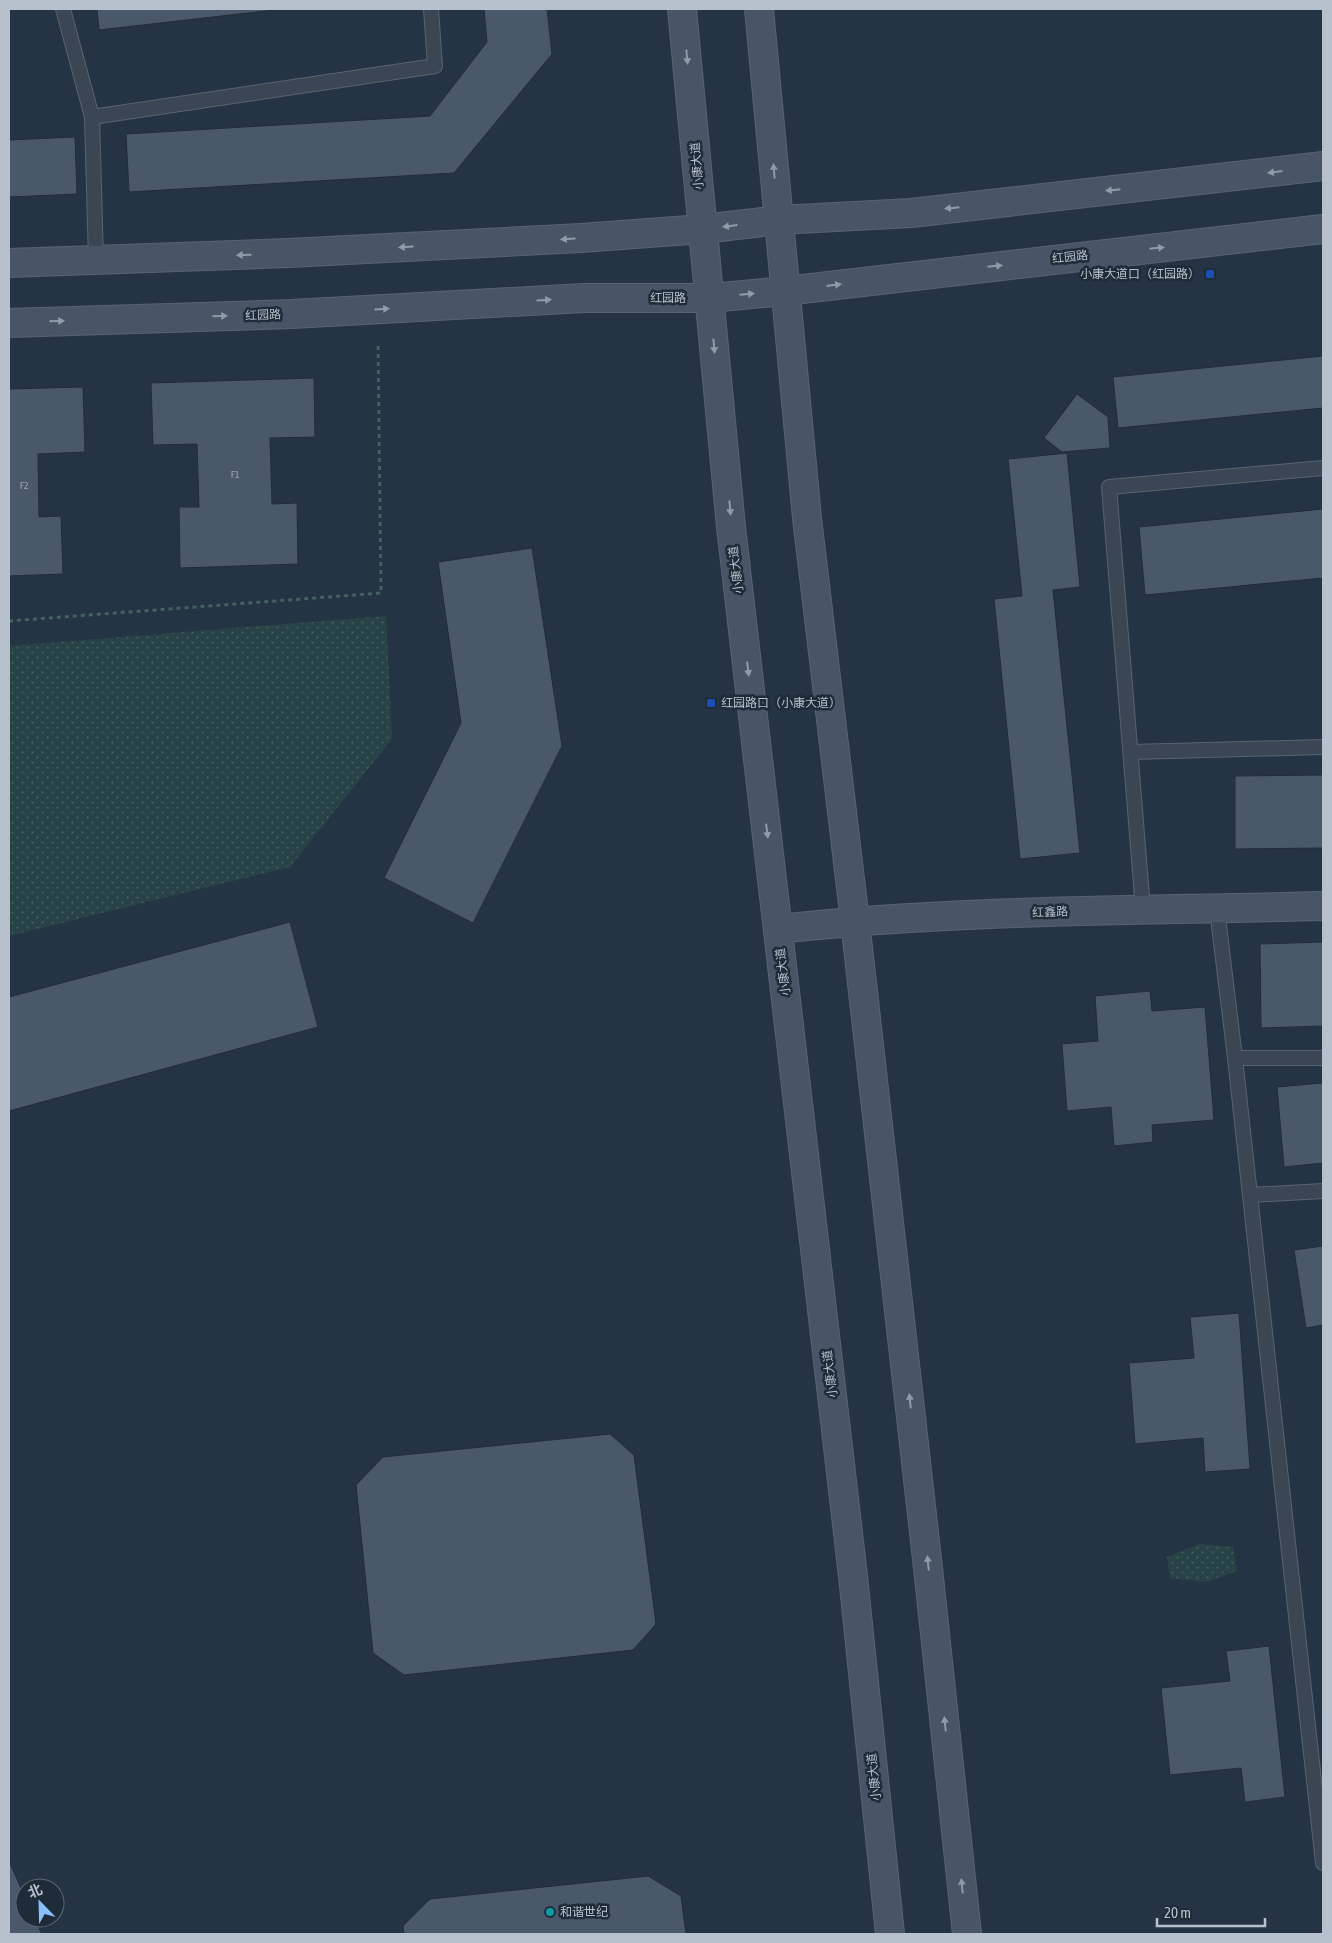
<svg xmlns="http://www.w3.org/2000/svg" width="1332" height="1943" font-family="'Asap Condensed','Noto Sans SC',sans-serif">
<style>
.green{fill:url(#green-dots)}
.building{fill:#49586a;stroke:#202d3b}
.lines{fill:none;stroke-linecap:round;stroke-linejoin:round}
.lane-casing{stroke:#586471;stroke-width:16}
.secondary-casing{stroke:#586471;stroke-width:30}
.path{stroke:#456061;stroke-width:3;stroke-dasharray:4 4;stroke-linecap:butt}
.lane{stroke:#3a4653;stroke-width:14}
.secondary{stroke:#475567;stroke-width:28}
.oneway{fill:#909ba9}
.transit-dot{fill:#1a4fb4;stroke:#1e2b39;stroke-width:2}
.culture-dot{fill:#0f9aa8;stroke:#1e2b39;stroke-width:2}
.labels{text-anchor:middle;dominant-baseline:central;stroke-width:5;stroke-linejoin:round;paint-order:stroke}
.number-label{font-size:10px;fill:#9ca7b4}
.street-label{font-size:12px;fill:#b7c1cd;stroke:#1e2b39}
.poi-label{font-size:12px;fill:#b7c1cd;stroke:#1e2b39;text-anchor:start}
</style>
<defs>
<pattern id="green-dots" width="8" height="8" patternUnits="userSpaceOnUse" patternTransform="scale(1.25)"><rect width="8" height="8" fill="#274345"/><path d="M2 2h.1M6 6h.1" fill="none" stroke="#445c5f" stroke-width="1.8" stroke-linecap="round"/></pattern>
</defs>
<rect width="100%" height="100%" fill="#253444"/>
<path class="green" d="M386,616L392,739L290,867L9,936V646Z
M1199,1544L1233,1547L1237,1571L1206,1582L1170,1578L1167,1557Z"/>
<path class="building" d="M97,9H283L99,30Z
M484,9H547L552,54L454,173L129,192L126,134L430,116L487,42Z
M75,137L77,194L9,197V140Z
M1323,356V408L1118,428L1113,377Z
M314,378L315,437L270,438L272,504L297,503L298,564L180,568L179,507H199L197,444L153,445L151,383Z
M83,387L85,452L38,454L39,517L61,516L63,574L9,576V389Z
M1077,394L1108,417L1110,448L1062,452L1044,438Z
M1067,453L1080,587L1053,590L1080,853L1020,859L994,599L1022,596L1008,459Z
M1323,509V578L1145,595L1139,527Z
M532,548L562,746L473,923L384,878L461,723L438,562Z
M1323,775V848L1235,849V776Z
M290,922L318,1027L9,1111V997Z
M1323,942V1026L1261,1028L1260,944Z
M1150,991L1152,1011L1205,1007L1214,1120L1152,1125L1153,1142L1114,1146L1111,1107L1067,1111L1062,1044L1098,1041L1095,996Z
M1323,1083V1163L1284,1167L1277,1087Z
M1323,1246V1325L1306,1328L1294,1250Z
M1239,1313L1250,1469L1205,1472L1203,1438L1135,1444L1129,1363L1194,1358L1190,1317Z
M610,1434L634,1455L656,1624L633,1650L404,1675L373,1653L356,1485L383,1457Z
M1269,1646L1285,1797L1245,1802L1241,1768L1170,1775L1161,1688L1230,1681L1226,1651Z
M9,1861L25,1897V1918H34L42,1934H9Z
M648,1876L681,1896L686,1934H404L403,1926L430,1899Z"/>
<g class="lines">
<defs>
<path id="lane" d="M63,9L92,117L96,260
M92,117L435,66L431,9
M1131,752L1323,747
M1143,909L1109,487L1323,468
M1217,909L1235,1058L1323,1863
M1235,1058H1323
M1250,1195L1323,1191"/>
<path id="secondary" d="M682,9L731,527L853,1576L890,1934
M759,9L807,518L855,921L928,1568L967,1934
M9,263L289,253L581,238L703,229L779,220L911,213L1323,166
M9,323L292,314L584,298H710L785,291L1323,229
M778,929C959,909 1142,911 1323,906"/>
</defs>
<use href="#lane" class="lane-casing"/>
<use href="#secondary" class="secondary-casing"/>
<path class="path" d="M9,621L381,593L378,342"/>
<use href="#lane" class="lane"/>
<use href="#secondary" class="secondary"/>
</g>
<defs><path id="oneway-solid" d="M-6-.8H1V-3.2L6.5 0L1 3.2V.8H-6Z" transform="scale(1.25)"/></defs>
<g class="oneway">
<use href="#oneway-solid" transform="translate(687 57) rotate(85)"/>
<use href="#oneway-solid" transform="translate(774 171) rotate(-95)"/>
<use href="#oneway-solid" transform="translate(1275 172) rotate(173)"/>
<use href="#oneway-solid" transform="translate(1113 190) rotate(174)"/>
<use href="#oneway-solid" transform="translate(952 208) rotate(174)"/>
<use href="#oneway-solid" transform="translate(730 226) rotate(173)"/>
<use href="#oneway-solid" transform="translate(568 239) rotate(177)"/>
<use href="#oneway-solid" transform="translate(406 247) rotate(177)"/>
<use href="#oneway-solid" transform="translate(1157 248) rotate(-6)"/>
<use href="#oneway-solid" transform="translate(244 255) rotate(178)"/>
<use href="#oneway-solid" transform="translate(995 266) rotate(-6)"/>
<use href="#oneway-solid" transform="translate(834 285) rotate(-7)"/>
<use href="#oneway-solid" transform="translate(747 294) rotate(-5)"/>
<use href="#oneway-solid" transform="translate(544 300) rotate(-3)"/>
<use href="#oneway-solid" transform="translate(382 309) rotate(-3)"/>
<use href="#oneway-solid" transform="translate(220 316) rotate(-2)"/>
<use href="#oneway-solid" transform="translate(57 321) rotate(-2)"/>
<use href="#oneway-solid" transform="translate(714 346) rotate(85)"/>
<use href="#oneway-solid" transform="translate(730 508) rotate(85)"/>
<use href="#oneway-solid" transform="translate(748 669) rotate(83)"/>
<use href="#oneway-solid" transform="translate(767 831) rotate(83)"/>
<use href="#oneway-solid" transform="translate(910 1401) rotate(-96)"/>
<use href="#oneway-solid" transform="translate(928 1563) rotate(-96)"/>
<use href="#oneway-solid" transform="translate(945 1724) rotate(-96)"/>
<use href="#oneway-solid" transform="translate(962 1886) rotate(-96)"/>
</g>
<g class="transit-dot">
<rect x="1205" y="269" width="10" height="10" rx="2.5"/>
<rect x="706" y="698" width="10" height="10" rx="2.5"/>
</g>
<circle class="culture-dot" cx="550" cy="1912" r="5"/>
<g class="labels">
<g class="number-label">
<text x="235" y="474">F1</text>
<text x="24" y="485">F2</text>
</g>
<g class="street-label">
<text transform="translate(697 166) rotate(-95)">小康大道</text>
<text transform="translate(1070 257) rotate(-6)">红园路</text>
<text x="668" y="298">红园路</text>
<text transform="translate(263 315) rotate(-2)">红园路</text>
<text transform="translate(736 570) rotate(-97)">小康大道</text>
<text transform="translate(1050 912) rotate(-2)">红鑫路</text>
<text transform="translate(783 972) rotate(-97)">小康大道</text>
<text transform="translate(830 1374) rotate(-97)">小康大道</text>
<text transform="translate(874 1777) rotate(-96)">小康大道</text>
</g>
<g class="poi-label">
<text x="1200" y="274" text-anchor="end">小康大道口（红园路）</text>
<text x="721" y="703">红园路口（小康大道）</text>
<text x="560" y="1912">和谐世纪</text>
</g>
</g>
<rect width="1332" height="1943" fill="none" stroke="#b7c1cd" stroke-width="20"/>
<g transform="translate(40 1903) rotate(337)"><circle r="24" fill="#1e2b39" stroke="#5b6774"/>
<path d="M0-4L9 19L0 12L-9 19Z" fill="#8abffe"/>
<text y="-8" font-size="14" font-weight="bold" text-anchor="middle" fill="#b7c1cd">北</text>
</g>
<path d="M1157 1918v8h108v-8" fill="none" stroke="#b7c1cd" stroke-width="2.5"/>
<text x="1164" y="1918" font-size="15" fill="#b7c1cd" stroke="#1e2b39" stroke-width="4" paint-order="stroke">20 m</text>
</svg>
